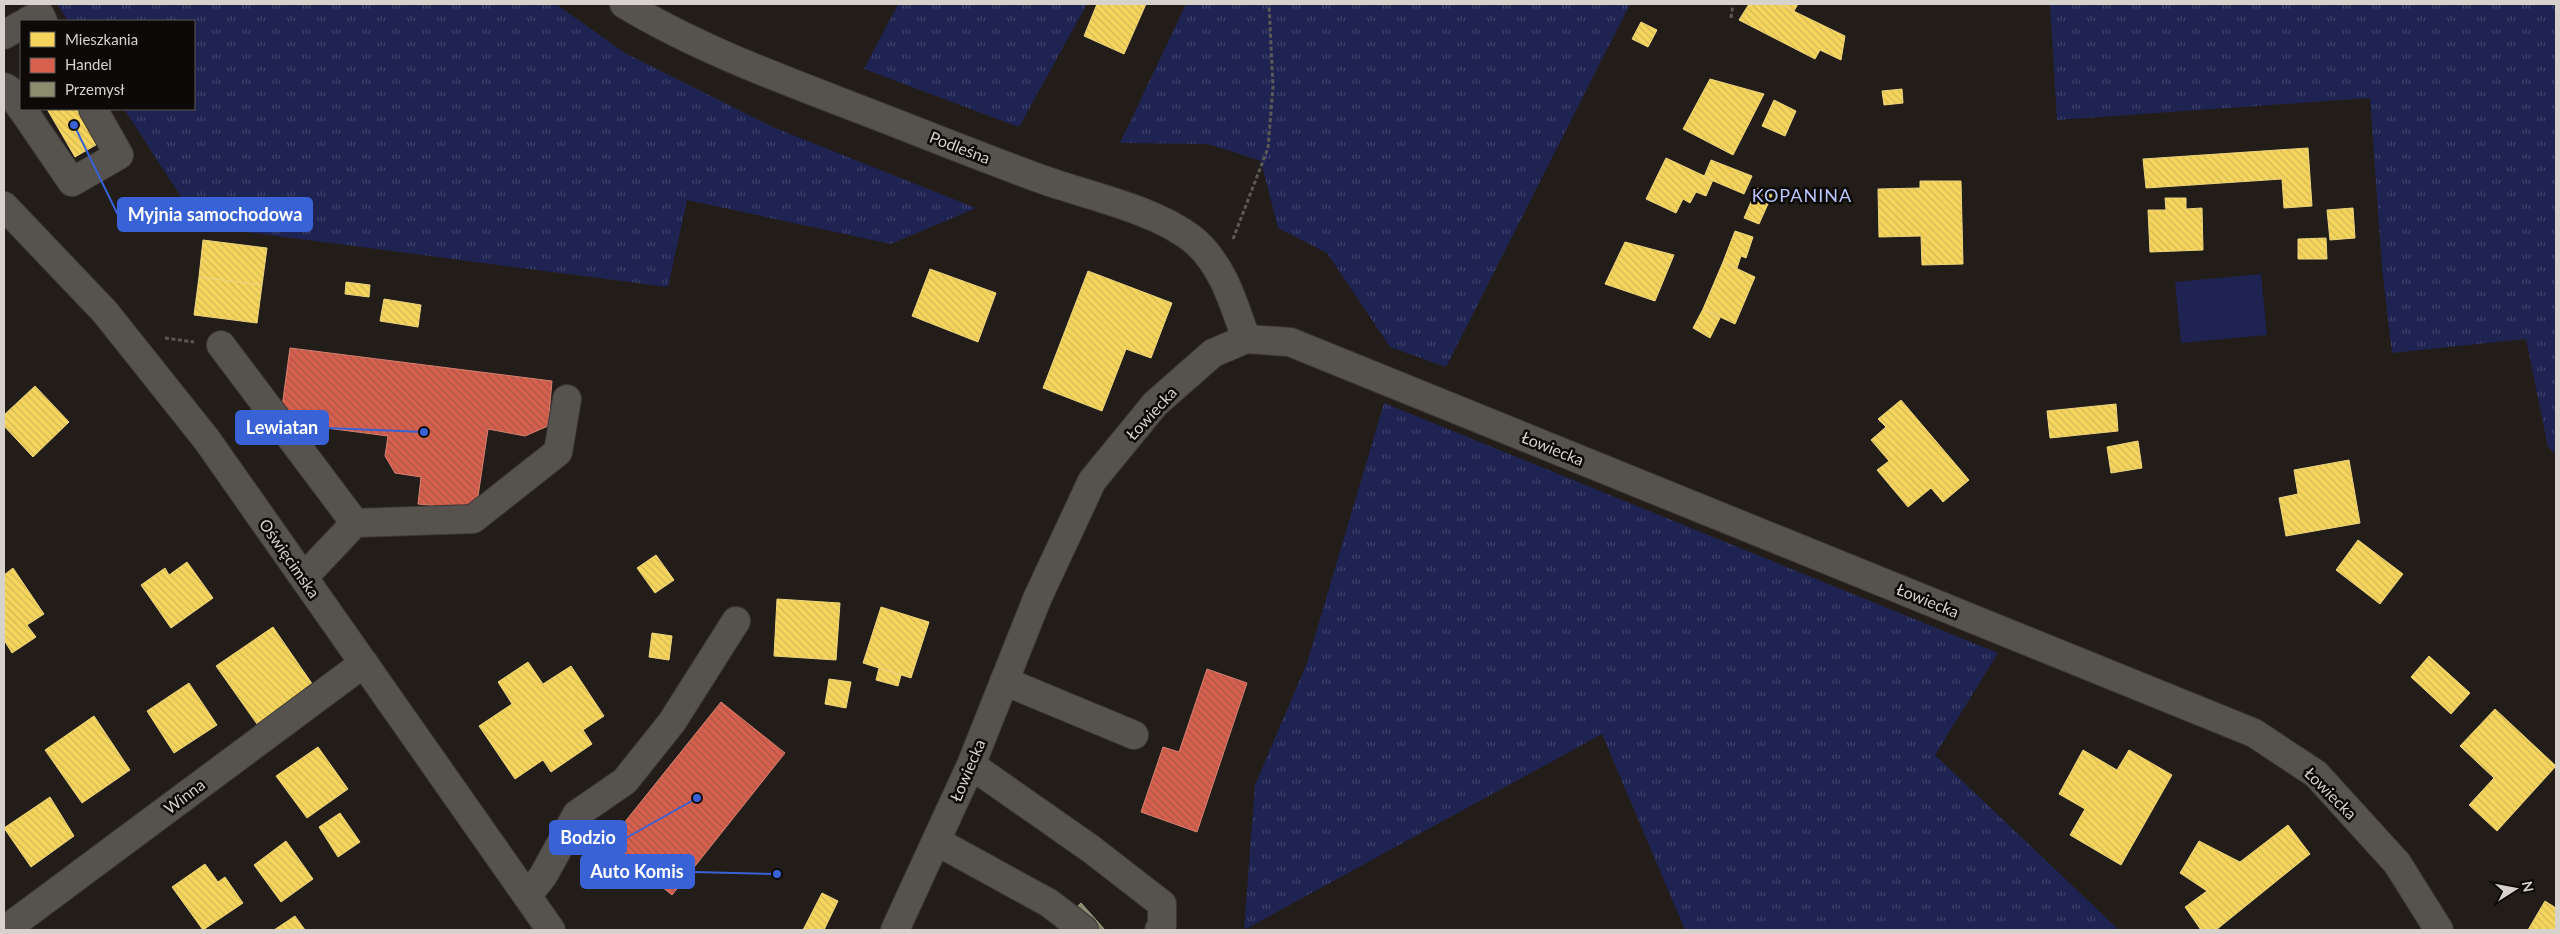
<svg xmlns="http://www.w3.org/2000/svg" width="2560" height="934" font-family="Lato,sans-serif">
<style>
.grass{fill:url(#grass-tufts)}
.park{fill:#1f2352}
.homes{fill:url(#homes-back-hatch);stroke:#edd47e}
.shops{fill:url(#shops-back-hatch);stroke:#d68273}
.industry{fill:url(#industry-back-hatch);stroke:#a2a18a}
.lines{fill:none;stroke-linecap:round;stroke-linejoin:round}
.minor-casing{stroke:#3c3835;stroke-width:30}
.path{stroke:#5b5855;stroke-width:3;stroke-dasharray:4 2.5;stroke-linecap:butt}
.minor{stroke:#56534f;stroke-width:28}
.labels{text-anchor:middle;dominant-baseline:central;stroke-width:5;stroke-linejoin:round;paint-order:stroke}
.street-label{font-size:16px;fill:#d7d2cc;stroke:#0c0906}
.neighbourhood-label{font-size:18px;letter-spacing:1px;fill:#b8c5fd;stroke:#0c0906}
.leader{fill:none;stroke:#3962d6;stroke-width:2}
.callout-dot{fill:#3962d6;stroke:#0c0906;stroke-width:2}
.callout{fill:#3962d6;stroke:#3962d6;stroke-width:2}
.callout-label{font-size:18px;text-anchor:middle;font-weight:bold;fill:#fff}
</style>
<defs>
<pattern id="grass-tufts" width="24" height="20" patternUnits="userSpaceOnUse" patternTransform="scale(1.25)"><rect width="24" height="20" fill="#1f2352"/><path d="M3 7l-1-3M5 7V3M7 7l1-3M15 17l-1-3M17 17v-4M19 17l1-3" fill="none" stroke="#3f426a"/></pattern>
<pattern id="homes-back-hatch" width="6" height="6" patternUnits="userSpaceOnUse" patternTransform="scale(1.25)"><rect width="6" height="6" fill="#f6d55c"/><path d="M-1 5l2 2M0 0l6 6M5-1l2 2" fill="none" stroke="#d2b756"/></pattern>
<pattern id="shops-back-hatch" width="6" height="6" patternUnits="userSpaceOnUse" patternTransform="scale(1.25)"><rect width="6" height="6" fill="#d6604d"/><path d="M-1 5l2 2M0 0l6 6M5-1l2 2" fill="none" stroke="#a95648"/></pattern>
<pattern id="industry-back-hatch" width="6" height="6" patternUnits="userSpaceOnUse" patternTransform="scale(1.25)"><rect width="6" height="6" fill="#8c8c6e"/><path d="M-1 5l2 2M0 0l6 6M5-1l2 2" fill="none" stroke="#75755f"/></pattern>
</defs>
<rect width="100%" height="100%" fill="#221d18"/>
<path class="grass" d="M57,4H556L625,53L775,128L976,208L891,244L687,200L668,287L200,226L124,109H194V21H68Z
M898,4H1087L1019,127L864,69Z
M1186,4H1630L1446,367L1390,347L1327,253L1278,228L1261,161L1208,144L1120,143Z
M2050,4H2556V455L2548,447L2526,339L2392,353L2382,268L2370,98L2057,120Z
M1384,403L1998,653L1935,755L2119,930H1685L1602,734L1244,930L1255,785L1307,663Z"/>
<path class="park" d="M2261,274L2267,335L2181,343L2175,282Z"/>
<path class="homes" d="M1097,4H1146L1124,54L1084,36Z
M1749,4H1779L1845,36L1841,60L1820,50L1815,59L1739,20Z
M1779,4H1798L1794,11Z
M1641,22L1657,30L1648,47L1632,39Z
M1710,79L1764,94L1733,155L1683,129Z
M1902,89L1903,103L1884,105L1882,91Z
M1774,100L1796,111L1785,136L1762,126Z
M47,109H82L101,142L75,157Z
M2308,148L2312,206L2284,208L2282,179L2146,188L2143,159Z
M1666,158L1713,180L1706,196L1696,192L1690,203L1683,199L1676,213L1646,199Z
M1711,160L1752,176L1744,194L1704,177Z
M1920,181H1961L1963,264L1922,265L1921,236L1879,237L1878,189L1920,188Z
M1757,188L1772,195L1759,224L1744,218Z
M2165,198H2186V209L2202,208L2203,250L2150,252L2148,210H2166Z
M2353,208L2355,238L2330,240L2327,210Z
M1735,231L1753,237L1746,258L1741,256L1737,268L1723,262Z
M2326,238L2327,259H2298V239Z
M203,240L267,248L262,285L199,277Z
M1625,242L1674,255L1655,301L1605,284Z
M1723,262L1755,277L1735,324L1703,309Z
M930,269L996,293L978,342L912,316Z
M1088,271L1172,303L1151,358L1126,349L1102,411L1043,388Z
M199,277L262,285L257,323L194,315Z
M346,282L370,285L369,297L345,294Z
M384,299L421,305L418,327L380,321Z
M1703,309L1720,318L1710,338L1693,328Z
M35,386L69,422L33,457L4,426V415Z
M1901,400L1969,480L1943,502L1931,488L1908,507L1877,470L1889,461L1871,440L1886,427L1878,419Z
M2116,404L2118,431L2050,438L2047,411Z
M2138,441L2142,468L2111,473L2107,447Z
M2349,460L2360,523L2286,536L2279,498L2298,494L2294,470Z
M2358,540L2403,574L2380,604L2336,570Z
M656,555L674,580L655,593L637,568Z
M187,562L213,598L171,628L141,585L165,568L169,575Z
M13,568L44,614L27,625L36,637L12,653L4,640V575Z
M777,599L840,603L836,660L774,656Z
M881,607L929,622L911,678L863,663Z
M273,627L313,685L257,724L216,666Z
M652,633L672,636L669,660L649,657Z
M2429,656L2470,693L2451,714L2411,677Z
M528,662L543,684L571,666L604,716L583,730L592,744L551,772L543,760L515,779L479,726L512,704L498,682Z
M879,668L901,675L898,686L876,680Z
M829,679L851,682L846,708L825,704Z
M189,683L217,725L174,753L147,711Z
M2495,709L2556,766L2497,831L2469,805L2494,778L2460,746Z
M94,716L130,770L82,803L45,750Z
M318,747L348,789L307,818L276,776Z
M2083,750L2117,770L2129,750L2172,775L2121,865L2070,835L2085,809L2059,794Z
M50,797L74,836L31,867L4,828Z
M340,813L360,842L338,857L319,827Z
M2288,825L2310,854L2216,930H2201L2185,907L2207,891L2180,873L2199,841L2240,862Z
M286,841L313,879L281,902L254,865Z
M205,864L218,882L225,877L243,903L203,930L172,887Z
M822,893L838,901L824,930H803Z
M2545,901L2556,908V930H2528Z
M295,916L305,930H274Z"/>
<path class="shops" d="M290,348L552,381L548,426L525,436L488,429L476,510L418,504L421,477L395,473L385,456L388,436L280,422Z
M1207,669L1247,683L1197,832L1141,812L1163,747L1179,752Z
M721,702L785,753L672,895L608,843Z"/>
<path class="industry" d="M1081,903L1105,930H1065L1059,924Z"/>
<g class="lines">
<defs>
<path id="minor" d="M624,4C695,47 776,77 854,107C917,131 980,157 1044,180C1089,196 1153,209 1191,238C1222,262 1234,304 1246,339
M28,21L40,15L43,21
M4,35L21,25
M4,87L8,89L21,108
M22,109L72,182L119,155L93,109
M4,206L105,312L207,440L551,930
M221,345L355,523L304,577
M355,523L473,519L558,452L567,399
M1004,681L1134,735
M971,765L1091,849L1162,904V926L1159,930
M936,841L1049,903L1084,930
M527,896L543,876L577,814L625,781L672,722L736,621
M5,930L364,663
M895,930L971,765L1037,599L1092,481L1155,404L1213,353L1246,339L1290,342L2254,733L2316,774L2397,863L2439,930"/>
</defs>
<use href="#minor" class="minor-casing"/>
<path class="path" d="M1731,18L1733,4
M1233,239L1268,148L1273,87L1269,4
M165,338L194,342"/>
<use href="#minor" class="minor"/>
</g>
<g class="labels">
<g class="street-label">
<text transform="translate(960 147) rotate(21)">Podleśna</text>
<text transform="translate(1151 413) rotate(-47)">Łowiecka</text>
<text transform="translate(1553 448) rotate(22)">Łowiecka</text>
<text transform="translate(290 558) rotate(55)">Oświęcimska</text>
<text transform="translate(1928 600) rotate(22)">Łowiecka</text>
<text transform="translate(967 770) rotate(-67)">Łowiecka</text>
<text transform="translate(2331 793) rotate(45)">Łowiecka</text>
<text transform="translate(184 796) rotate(-37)">Winna</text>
</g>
<g class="neighbourhood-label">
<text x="1802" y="195">KOPANINA</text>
</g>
</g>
<path class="leader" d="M74 125L118 215M424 432L328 428M697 798L626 838M777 874L694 872"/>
<g class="callout-dot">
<circle cx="74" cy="125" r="5"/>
<circle cx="424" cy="432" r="5"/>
<circle cx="697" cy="798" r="5"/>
<circle cx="777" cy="874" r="5"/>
</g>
<g class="callout">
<rect x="118" y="198" width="194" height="33" rx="5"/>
<rect x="236" y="411" width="92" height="33" rx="5"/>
<rect x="550" y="821" width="76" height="33" rx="5"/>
<rect x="581" y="855" width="113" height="33" rx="5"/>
</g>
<g class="callout-label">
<text x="215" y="221">Myjnia samochodowa</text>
<text x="282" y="434">Lewiatan</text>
<text x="588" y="844">Bodzio</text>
<text x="637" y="878">Auto Komis</text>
</g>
<rect width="2560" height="934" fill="none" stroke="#d7d2cc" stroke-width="10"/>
<rect x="20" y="20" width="175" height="90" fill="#0c0906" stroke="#5d5955"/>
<rect x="30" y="32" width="25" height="15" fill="#f6d55c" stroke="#5d5955"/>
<text x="65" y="45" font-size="15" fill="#d7d2cc">Mieszkania</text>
<rect x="30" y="58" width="25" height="15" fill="#d6604d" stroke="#5d5955"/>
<text x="65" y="70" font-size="15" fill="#d7d2cc">Handel</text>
<rect x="30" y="82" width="25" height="15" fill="#8c8c6e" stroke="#5d5955"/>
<text x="65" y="95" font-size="15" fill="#d7d2cc">Przemysł</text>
<g transform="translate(2515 889) rotate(79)" stroke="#0c0906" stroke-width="4" paint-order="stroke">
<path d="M0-4L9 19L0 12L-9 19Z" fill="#d7d2cc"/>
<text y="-8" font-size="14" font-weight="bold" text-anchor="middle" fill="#d7d2cc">N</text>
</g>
</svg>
